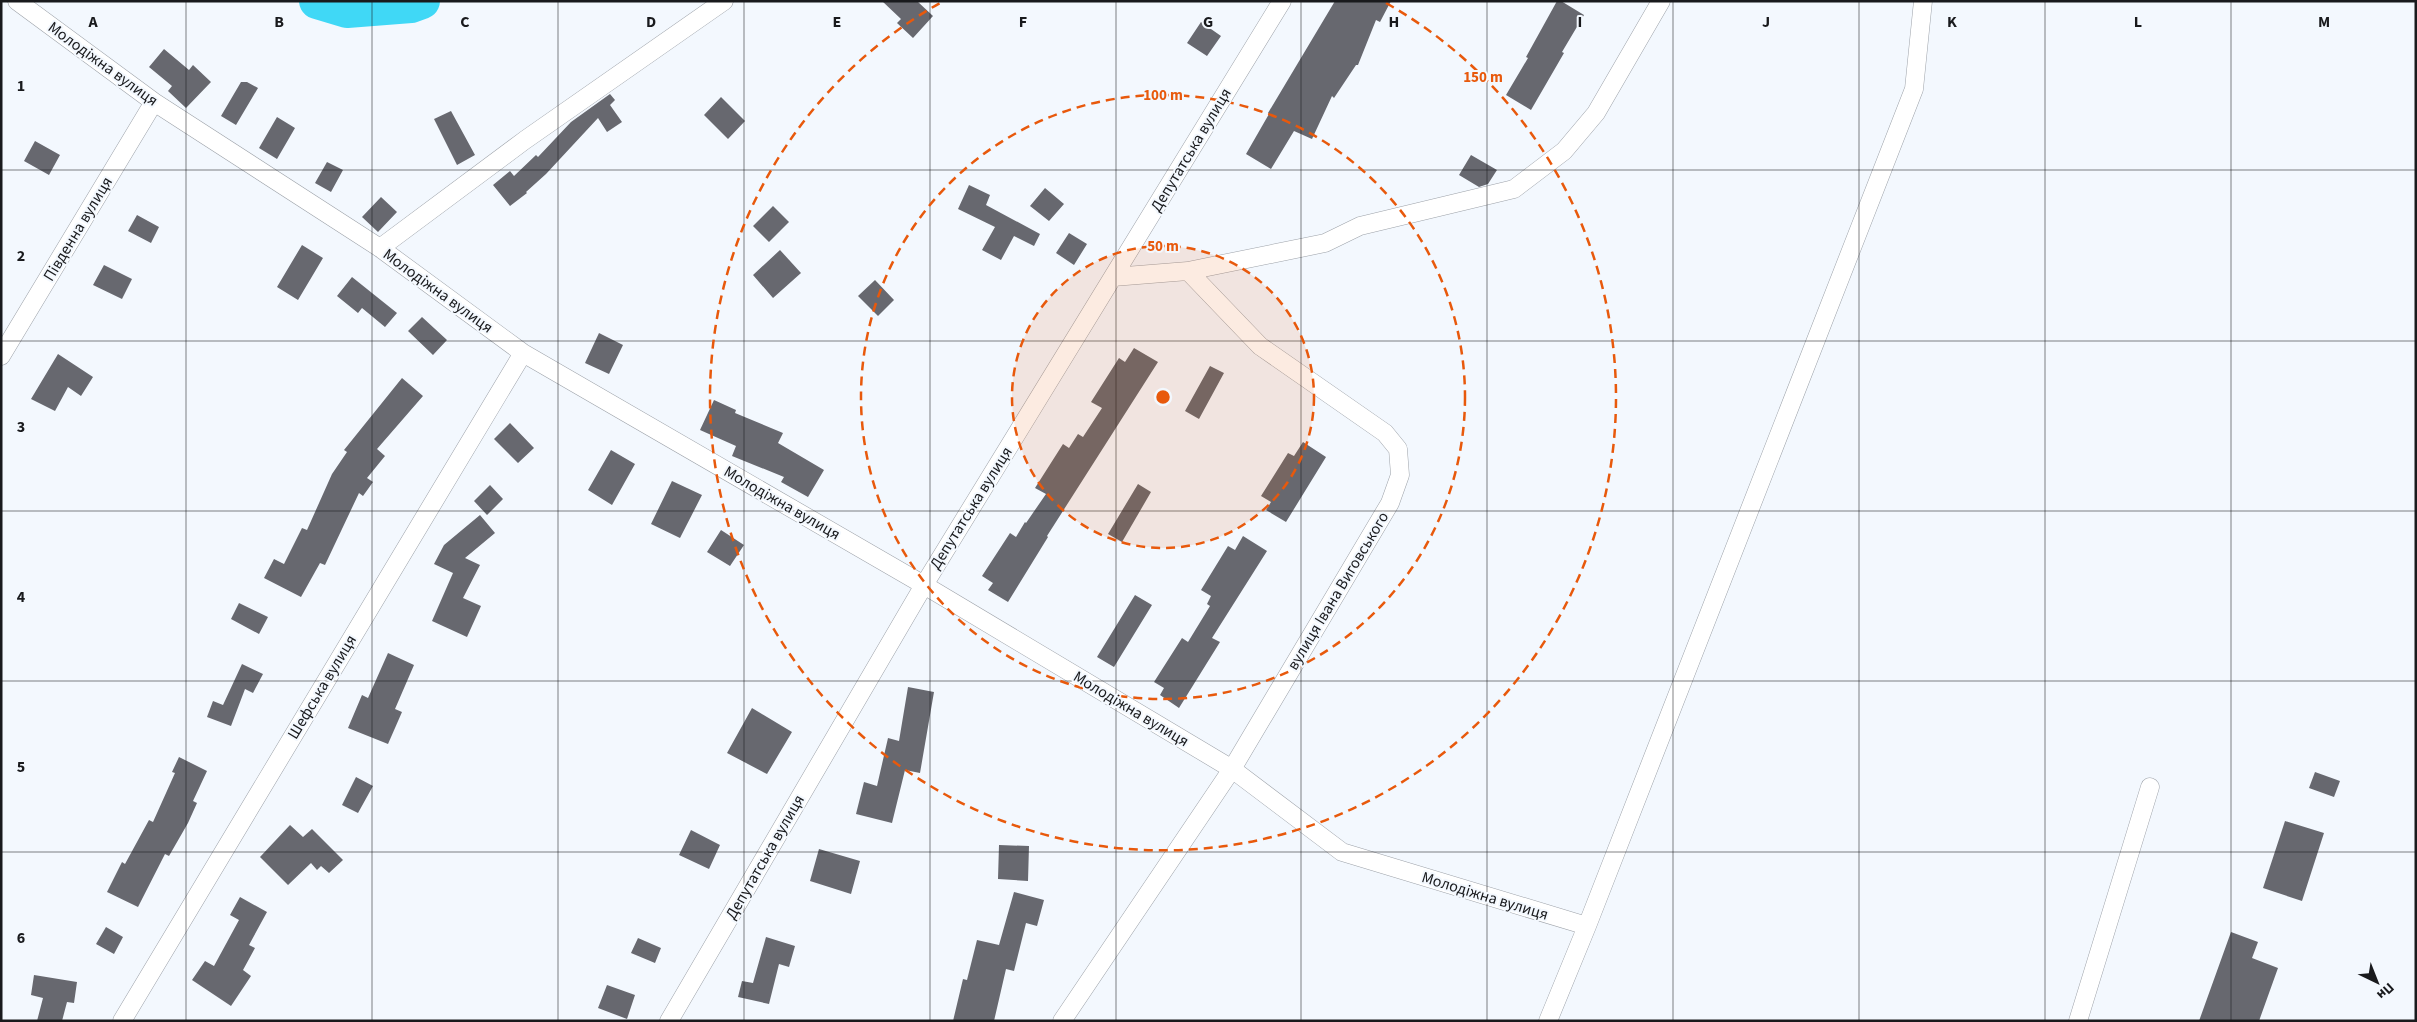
<svg xmlns="http://www.w3.org/2000/svg" width="2417" height="1022" font-family="'Source Sans 3',sans-serif">
<style>
.lines{fill:none;stroke-linecap:round;stroke-linejoin:round}
.river{stroke:#40d8f6;stroke-width:36}
.building{fill:#67686f}
.minor-casing{stroke:#9da2a9;stroke-width:19}
.minor{stroke:#fff;stroke-width:18}
.grid{fill:none;stroke:#191a1d;stroke-width:1;stroke-opacity:0.55}
.ring{fill:none;stroke:#e8590c;stroke-width:2.5;stroke-dasharray:9 6}
.labels{text-anchor:middle;dominant-baseline:central;stroke-width:4;stroke-linejoin:round;paint-order:stroke}
.street-label{font-size:16px;fill:#191a1d;stroke:#f3f8fe}
.grid-label{font-size:16px;text-anchor:middle;font-weight:bold;fill:#191a1d;stroke:#f3f8fe;stroke-width:4;stroke-linejoin:round;paint-order:stroke}
.centre{fill:#e8590c;stroke:#f3f8fe;stroke-width:2.5}
.ring-label{font-size:15px;text-anchor:middle;font-weight:bold;fill:#e8590c;stroke:#f3f8fe;stroke-width:4;stroke-linejoin:round;paint-order:stroke}
</style>
<rect width="100%" height="100%" fill="#f3f8fe"/>
<g class="lines">
<path class="river" d="M317,1L347,10L411,5L422,1"/>
</g>
<path class="building" d="M882,1H917L933,16L913,38L897,23L901,19Z
M1335,1H1391L1380,22L1376,20L1358,65H1356L1334,98L1332,96L1312,139L1294,131L1271,169L1246,154L1269,114L1268,113Z
M1557,1H1561L1584,15L1562,52L1564,53L1531,110L1506,95L1528,58L1526,57Z
M1201,22L1221,36L1207,56L1187,43Z
M164,49L189,70L193,65L211,82L186,108L168,91L172,86L149,67Z
M241,82H247L258,88L236,125L221,116Z
M610,94L615,100L610,105L622,122L607,132L598,118L546,174L526,192L527,193L510,206L493,185L510,171L514,176L536,155L538,157L571,122Z
M721,97L745,121L728,139L704,115Z
M451,111L475,155L457,165L434,119Z
M277,117L295,128L277,159L259,148Z
M35,141L60,155L49,175L24,161Z
M1471,155L1497,170L1488,184L1479,187L1459,175Z
M327,162L343,170L331,192L315,183Z
M969,185L990,195L986,205L1040,234L1034,246L1014,236L1001,260L982,250L995,227L958,209Z
M1045,188L1064,204L1049,221L1030,206Z
M381,197L397,212L378,232L362,217Z
M773,206L789,222L769,242L753,226Z
M137,215L159,227L151,243L128,231Z
M1069,233L1087,244L1074,265L1056,253Z
M302,245L323,258L298,300L277,287Z
M780,250L801,273L773,298L753,275Z
M104,265L132,279L122,299L93,285Z
M352,277L397,313L385,327L362,308L358,313L337,296Z
M875,280L894,300L878,316L858,296Z
M422,317L447,340L433,355L408,331Z
M599,333L623,345L609,374L585,363Z
M1134,348L1158,362L1047,536L1048,537L1008,602L988,590L993,583L982,576L1010,533L1016,537L1025,522L1026,523L1046,494L1035,488L1063,444L1069,448L1078,434L1083,437L1102,408L1091,402L1119,358L1125,362Z
M58,354L93,377L81,396L68,387L55,411L31,399Z
M1210,366L1224,373L1199,419L1185,411Z
M402,378L423,396L377,449L385,456L367,478L373,482L363,496L359,493L325,565L320,563L301,597L264,578L274,559L284,564L302,528L307,530L332,474L347,452L344,450Z
M714,400L736,410L735,413L783,433L778,443L824,470L808,497L781,482L784,477L732,456L736,446L700,430Z
M510,423L534,448L518,463L494,439Z
M1303,442L1326,457L1286,522L1266,510L1271,502L1261,496L1288,453L1294,456Z
M611,450L635,464L612,505L588,490Z
M672,481L702,495L680,538L651,524Z
M1138,484L1151,492L1122,542L1108,534Z
M490,485L503,499L487,515L474,501Z
M480,515L495,533L465,558L480,565L463,598L481,606L467,637L432,621L453,573L434,564L444,545Z
M721,530L744,545L730,566L707,552Z
M1243,536L1267,551L1212,638L1220,642L1179,708L1160,695L1164,688L1154,682L1182,638L1188,642L1210,606L1207,604L1211,596L1201,590L1228,546L1235,550Z
M1135,595L1152,605L1114,667L1097,657Z
M239,603L268,617L259,634L231,619Z
M388,653L414,665L395,709L402,712L388,744L348,728L362,695L368,698Z
M242,664L263,674L253,693L245,689L231,726L207,717L213,701L223,705Z
M908,687L934,692L920,773L905,770L892,823L856,814L864,782L877,786L888,738L899,741Z
M752,708L792,732L767,774L727,753Z
M179,757L207,771L193,801L197,803L188,823L169,856L165,854L138,907L107,892L122,862L125,864L149,820L153,822L175,773L172,772Z
M2315,772L2340,781L2334,797L2309,788Z
M356,777L373,786L358,813L342,805Z
M2285,821L2324,833L2302,901L2263,888Z
M290,825L303,837L312,829L343,860L329,873L321,866L317,870L311,863L288,885L260,857Z
M691,830L720,845L709,869L679,855Z
M999,845L1029,846L1028,881L998,879Z
M819,849L860,861L851,894L810,881Z
M1014,892L1044,900L1037,926L1026,923L1014,971L1006,969L994,1021H953L963,979L967,980L977,940L999,945Z
M240,897L267,912L249,945L255,948L243,970L251,976L231,1006L192,980L205,961L214,966L239,920L230,915Z
M106,927L123,937L114,954L96,944Z
M2231,932L2258,942L2252,958L2278,968L2259,1021H2199Z
M766,937L795,946L789,967L779,964L769,1004L738,997L742,981L753,983Z
M638,938L661,948L655,963L631,953Z
M34,975L77,982L74,1003L67,1002L62,1021H37L43,998L31,995Z
M607,985L635,995L627,1019L598,1008Z"/>
<g class="lines">
<defs>
<path id="minor" d="M17,1L154,102L380,248L523,353L924,585L1232,769L1342,852L1587,926
M380,248L525,140L724,1
M1188,271L1325,243L1360,226L1514,189L1564,151L1596,113L1661,1
M1,356L154,102
M122,1021L523,353
M669,1021L924,585L1282,1
M1062,1021L1232,769L1390,503L1400,475L1398,449L1385,433L1260,346L1188,271L1113,277
M1548,1021L1587,926L1914,89L1923,1
M2078,1021L2150,787"/>
</defs>
<use href="#minor" class="minor-casing"/>
<use href="#minor" class="minor"/>
</g>
<path class="grid" d="M186,1V1021M372,1V1021M558,1V1021M744,1V1021M930,1V1021M1116,1V1021M1301,1V1021M1487,1V1021M1673,1V1021M1859,1V1021M2045,1V1021M2231,1V1021M1,170H2416M1,341H2416M1,511H2416M1,681H2416M1,852H2416"/>
<circle cx="1163" cy="397" r="151" fill="#e8590c" fill-opacity=".12"/>
<g class="ring">
<circle cx="1163" cy="397" r="151"/>
<circle cx="1163" cy="397" r="302"/>
<path d="M1386 3A453 453 0 1 1 940 3"/>
</g>
<g class="labels">
<g class="street-label">
<text transform="translate(103 64) rotate(36)">Молодіжна вулиця</text>
<text transform="translate(1191 150) rotate(-59)">Депутатська вулиця</text>
<text transform="translate(78 229) rotate(-59)">Південна вулиця</text>
<text transform="translate(438 291) rotate(36)">Молодіжна вулиця</text>
<text transform="translate(782 503) rotate(30)">Молодіжна вулиця</text>
<text transform="translate(971 508) rotate(-58)">Депутатська вулиця</text>
<text transform="translate(1338 591) rotate(-59)">вулиця Івана Виговського</text>
<text transform="translate(322 687) rotate(-59)">Шефська вулиця</text>
<text transform="translate(1131 709) rotate(31)">Молодіжна вулиця</text>
<text transform="translate(765 857) rotate(-60)">Депутатська вулиця</text>
<text transform="translate(1485 896) rotate(17)">Молодіжна вулиця</text>
</g>
</g>
<g class="grid-label">
<text x="93" y="27">A</text>
<text x="279" y="27">B</text>
<text x="465" y="27">C</text>
<text x="651" y="27">D</text>
<text x="837" y="27">E</text>
<text x="1023" y="27">F</text>
<text x="1208" y="27">G</text>
<text x="1394" y="27">H</text>
<text x="1580" y="27">I</text>
<text x="1766" y="27">J</text>
<text x="1952" y="27">K</text>
<text x="2138" y="27">L</text>
<text x="2324" y="27">M</text>
<text x="21" y="91">1</text>
<text x="21" y="261">2</text>
<text x="21" y="432">3</text>
<text x="21" y="602">4</text>
<text x="21" y="772">5</text>
<text x="21" y="943">6</text>
</g>
<circle cx="1163" cy="397" r="8" class="centre"/>
<g class="ring-label">
<text x="1483" y="82">150 m</text>
<text x="1163" y="100">100 m</text>
<text x="1163" y="251">50 m</text>
</g>
<rect width="2417" height="1022" fill="none" stroke="#191a1d" stroke-width="5"/>
<g transform="translate(2377 982) rotate(137)" stroke="#f3f8fe" stroke-width="4" paint-order="stroke">
<path d="M0-4L9 19L0 12L-9 19Z" fill="#191a1d"/>
<text y="-8" font-size="14" font-weight="bold" text-anchor="middle" fill="#191a1d">Пн</text>
</g>
</svg>
